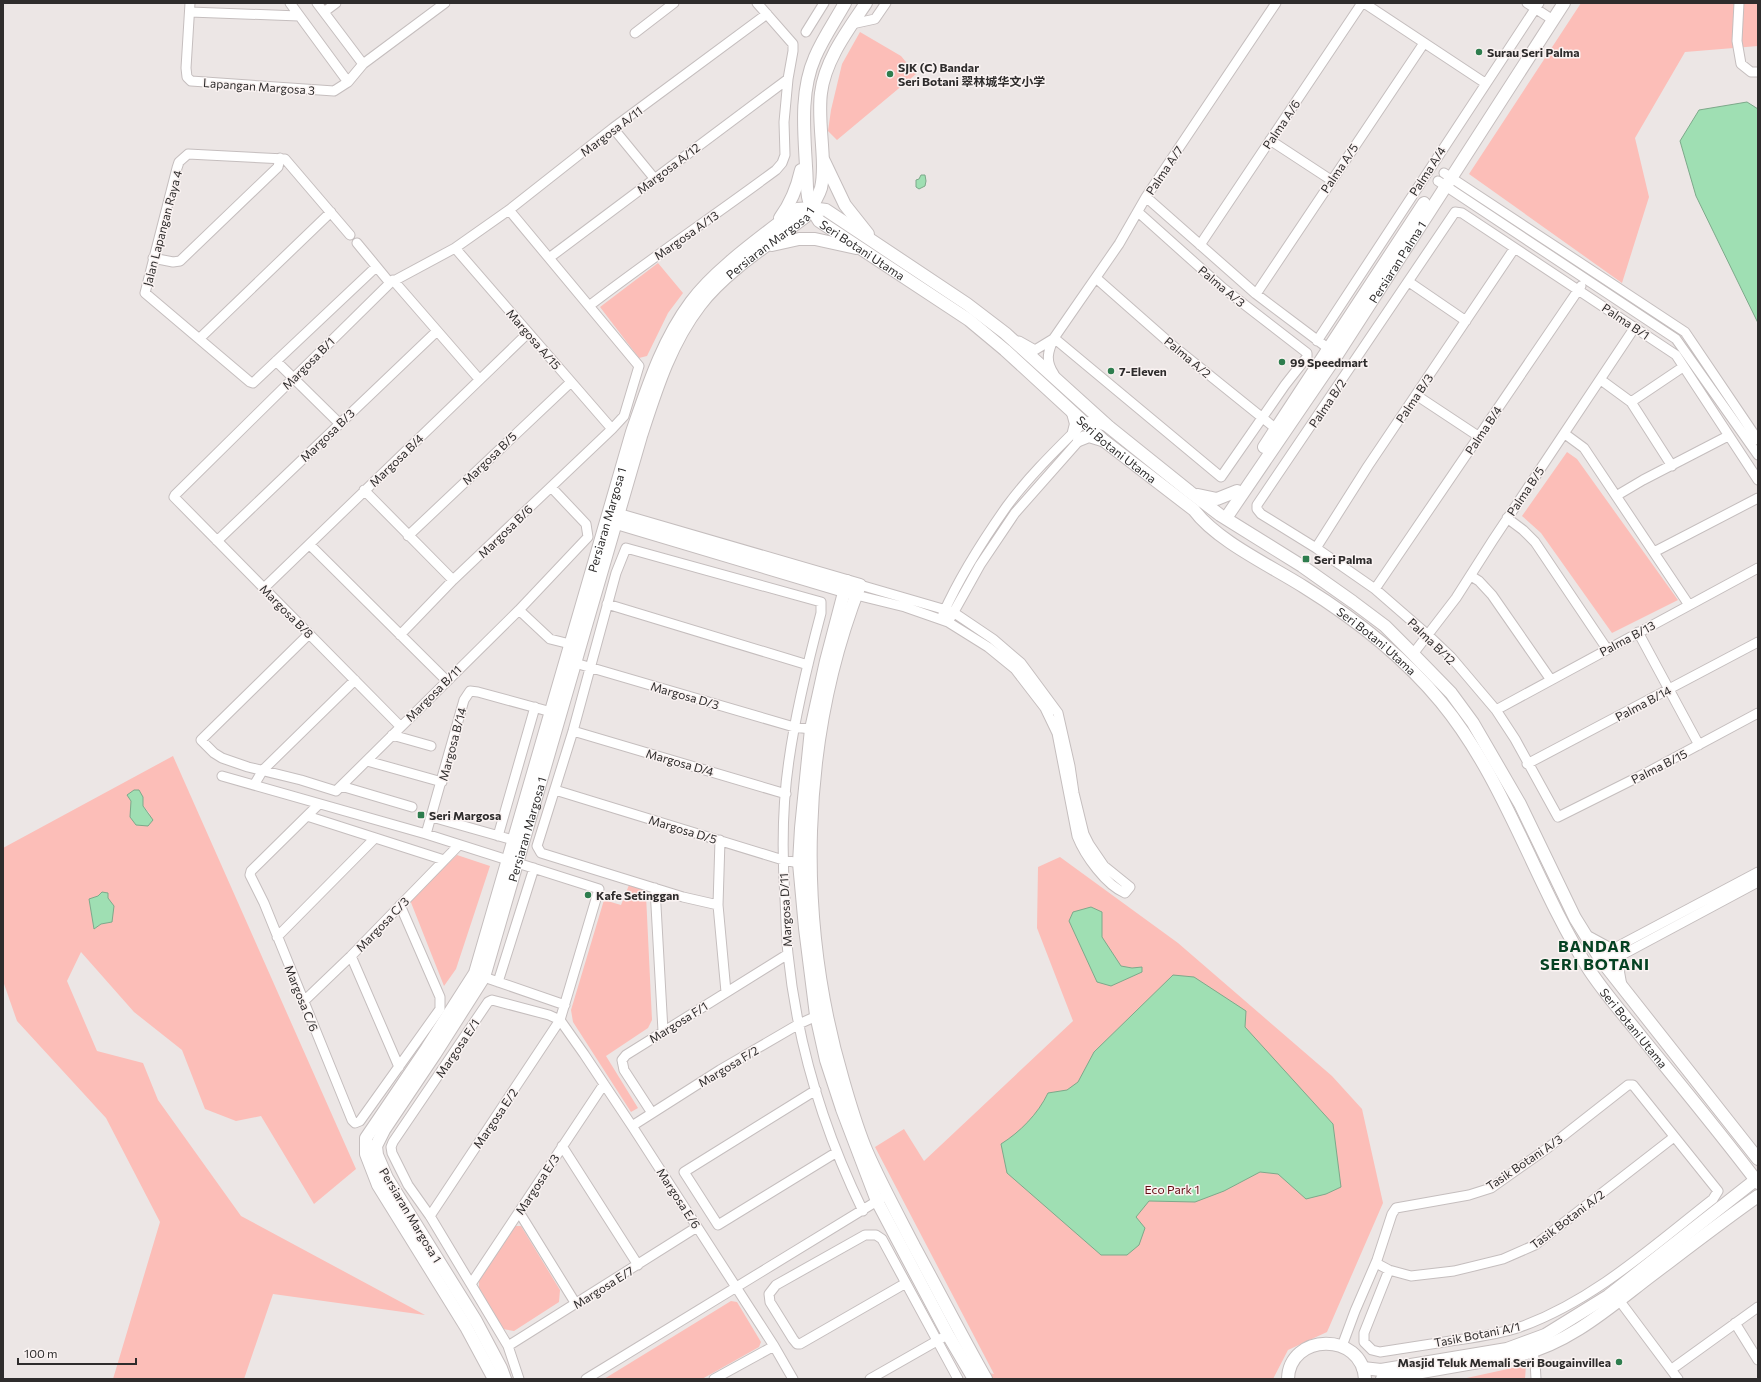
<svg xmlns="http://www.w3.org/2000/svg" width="1761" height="1382" font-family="Commissioner,'Noto Sans SC',sans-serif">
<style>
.green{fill:#fcbeb8;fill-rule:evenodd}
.water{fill:#9fdfb3;stroke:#7da98a}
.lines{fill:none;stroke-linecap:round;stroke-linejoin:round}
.street-casing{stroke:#c5bebe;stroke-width:11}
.secondary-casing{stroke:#c5bebe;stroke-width:14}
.street{stroke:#fff;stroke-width:9}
.secondary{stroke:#fff;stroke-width:12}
.poi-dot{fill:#2e7d4e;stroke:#faf3f2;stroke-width:1.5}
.labels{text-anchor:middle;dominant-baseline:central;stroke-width:3;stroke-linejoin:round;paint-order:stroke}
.poi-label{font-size:12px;font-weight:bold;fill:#2e2c2c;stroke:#faf3f2;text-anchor:start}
.street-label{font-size:12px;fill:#2e2c2c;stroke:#faf3f2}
.park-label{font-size:12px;fill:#650d11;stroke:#faf3f2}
.district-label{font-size:16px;font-weight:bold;letter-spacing:1px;fill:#054122;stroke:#faf3f2}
</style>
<rect width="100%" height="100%" fill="#ece6e5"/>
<path class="green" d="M1581,3H1758V46L1685,52L1635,138L1649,197L1622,283L1469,174Z
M860,32L901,56L916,74L837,140L828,131L831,110L842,64Z
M658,263L683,293L668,313L647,356L639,358L600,307Z
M1567,452L1577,459L1678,600L1612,633L1541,533L1522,516Z
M173,756L356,1169L314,1204L261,1116L236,1121L205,1109L182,1050L134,1012L81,952L67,981L97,1051L143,1063L158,1100L241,1216L425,1315L273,1294L244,1379H113L160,1222L106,1118L17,1021L3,981V848ZM143,797V806L151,815L131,801ZM98,896L112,922L101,924L94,929L89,899Z
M457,855L490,866L456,969L444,986L410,900Z
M1060,857L1178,943L1332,1076L1362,1109L1383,1203L1327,1332L1288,1350L1273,1379H993L989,1373L994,1374L875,1147L904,1129L924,1161L1073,1021L1037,928L1038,867Z
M629,885L642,889L646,895L652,1020L648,1028L606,1056L638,1108L631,1112L573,1022L571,1010L604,900L621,905Z
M515,1226H521L560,1290L559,1302L514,1331L503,1329L479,1290V1279Z
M731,1301L737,1302L761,1342L759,1347L702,1379H604Z
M1526,1365L1525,1379H1462Z"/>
<path class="water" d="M1747,102L1758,109V323L1696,196L1680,141L1699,110Z
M921,175H925L926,181L925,186L919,189L916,187V180L919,179Z
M134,790H139L143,797V806L153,820L148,826L136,825L130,817L131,801L127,795Z
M102,892L108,893V898L114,906L112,922L101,924L94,929L89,899L98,896Z
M1091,907L1102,912V937L1121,966L1132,968L1142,967V972L1111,986L1097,982L1069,921L1073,912Z
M1173,975L1194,977L1246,1011L1245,1027L1333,1124L1341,1187L1326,1194L1306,1199L1278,1174L1260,1172L1224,1191L1195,1202L1149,1201L1136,1217L1145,1228L1139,1245L1127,1255H1101L1007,1173L1001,1144C1020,1132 1038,1114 1048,1093L1067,1090L1078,1082L1094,1052Z"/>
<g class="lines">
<defs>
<path id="street" d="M190,3L186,68L187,77L191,81L334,91L348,82L363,64L445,3
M290,3L348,82
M317,3L363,64
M1364,3L1485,83
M1527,3L1553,20
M1739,3L1737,41L1741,64L1751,72H1758
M190,12L299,16
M324,12L336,3
M852,24L875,19L886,3
M806,32L824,3
M635,33L674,3
M613,128L654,178
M1270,140L1331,180
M1444,173L1685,332L1758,440
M1438,181L1676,339L1758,455
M1146,197L1256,294L1333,352
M509,210L639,366
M350,235L285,159L188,154L179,162L177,168L145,293L250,382L253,383L376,267
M357,243L390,283
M1200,245L1362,3
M455,248L612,429
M153,258L173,262L180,261L278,167L280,158
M549,258L788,79
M1096,278L1172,345L1280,432
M393,280L479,379
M1409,282L1466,321
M1256,294L1424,43
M589,306C650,259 714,216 776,170L782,163L785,155L784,122L788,79L793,51V44L757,3
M1054,338L1221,477L1285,385L1307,357V353L1223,288L1138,212
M199,339L331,212
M1019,341L1035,350L1053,339
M1317,341L1539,3
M276,361L339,423
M1054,374C1045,361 1048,351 1054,338L1119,244L1146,197L1276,3
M1601,380L1631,402L1672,466
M1416,395L1478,436
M1631,402L1683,367
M1565,434L1584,448L1689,605
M1758,480L1676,355L1462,213L1455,212L1257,505V509L1261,514L1316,548L1375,589L1429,636L1451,657L1496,710L1515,739L1558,817L1648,772L1758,713
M364,490L453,580
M1616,496L1643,480L1728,436
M1507,518L1523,530L1535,542L1607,649
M408,536L571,382
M217,541L437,331
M310,545L446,680
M1316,548L1368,466L1514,249
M1654,552L1758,498
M1471,576L1479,581L1492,595L1551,680
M264,588L528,333
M1375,589L1581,286
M856,595L905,607L948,622L988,647L1015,669L1045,708L1057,733L1077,836C1085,856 1106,885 1125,893L1130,887L1104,866L1089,844L1084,834L1074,793L1070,766L1058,713L1021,663L993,639L953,612L860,585
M607,604L808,665
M519,610L550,639L570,644
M943,614C960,576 983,540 1007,506C1029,476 1057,449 1083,423L1092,421L1105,426
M951,617L980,565L1015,513L1083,436
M1638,632L1699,745
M309,634L201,740L214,753L222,758L248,767L301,780L336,791L519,610L588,537L586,524L551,487
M400,635L453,580L612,429L624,416L639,366
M1413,654L1456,598L1493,540L1635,327
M575,663L794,727L811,729
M1496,710L1758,568
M400,726L174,497L175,495L390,283L455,248L509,210L613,128L767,14
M573,731L786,794
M392,735L431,746
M367,761L442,782
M1527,764L1758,642
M222,776L426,834L599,889L560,1020L430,1216
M254,785L263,770L355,680
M341,786L412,807
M555,790L783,860L805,864
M319,804L251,871L250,875L264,903L352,1120L355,1123L360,1121L440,1009V997L400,905
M307,816L444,860
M432,817L513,840
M426,834L464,700L470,691L478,692L555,713
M498,836L535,707
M720,840L718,905L726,992
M655,888L663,1031
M718,905L683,897L541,853L537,846L573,731L616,573L626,548L821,602V613C808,662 796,710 789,760C782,806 782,853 785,899C786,917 786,936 788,954C797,1043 824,1131 863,1211
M277,937L374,839
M351,956L399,1067
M1601,960L1611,950L1758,872
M1601,960L1620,956L1758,882
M478,975L565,1005
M498,982L534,868
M303,1002L351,956L459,845
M816,1090L684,1172L718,1225L837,1152
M652,1113L624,1070L622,1060L626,1055L788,954
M632,1126L720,1070L799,1024L821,1014
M562,1146L638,1265
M519,1212L576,1304
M1376,1263L1389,1270L1411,1276L1454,1271L1503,1259L1535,1245L1674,1137
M906,1283L800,1344H797L793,1339L770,1302L769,1294L776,1285L865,1235H876L882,1239L958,1379
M471,1284L604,1084
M1619,1300L1678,1379
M1735,1323L1758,1360
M508,1346L697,1227
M1342,1346L1355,1311L1377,1260L1392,1214L1396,1208L1469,1195L1491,1188L1549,1147L1628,1085H1633L1718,1191L1713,1199C1653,1246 1593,1301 1520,1327C1500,1334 1478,1337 1457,1340C1431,1344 1406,1348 1380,1352L1372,1350L1364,1342V1333L1389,1270
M1532,1352L1535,1361L1536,1379
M1672,1369L1758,1307
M519,1379L508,1346L430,1216L408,1185L392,1153L391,1147L393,1142L488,1002L492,1000L549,1015L560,1020L584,1054L632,1126L774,1346L793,1379
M586,1379L882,1198
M714,1379L774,1346
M870,1379L942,1338"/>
<g id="secondary">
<path id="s1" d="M845,3C835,21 823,38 815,57C800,91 804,130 806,166C808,192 804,198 819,221L969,320L1005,350L1103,440L1194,510C1217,541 1271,566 1304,587C1354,618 1403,656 1441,702C1506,781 1534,882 1588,968C1604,993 1625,1016 1643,1039C1682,1087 1721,1134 1758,1183"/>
<path d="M824,161L845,205L868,234"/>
<path d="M780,218C791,203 797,188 801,170"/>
<path d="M772,245L799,239H815L856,248"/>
<path d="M1073,413L1076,424L1074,432"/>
<path d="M1079,440L1089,436L1102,440"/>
<path d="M1264,447L1424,203"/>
<path d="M1198,495L1217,499L1237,491"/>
<path d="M612,513L860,585C799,741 796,920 843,1080C850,1104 857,1129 867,1152C881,1184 898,1215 914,1246C938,1290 961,1335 986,1379"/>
<path id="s2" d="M1226,518L1337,355L1564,3"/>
<path d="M610,521L851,593"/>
<path d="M847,581L826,661L811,729L801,828L799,863L805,928L816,1015L826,1060L842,1109L877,1201L948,1335L974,1379"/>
<path d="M1589,938L1611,950"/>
<path d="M1620,956L1618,972L1620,983"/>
<path d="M1363,1368L1381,1370L1507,1349L1545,1335L1608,1296L1758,1178"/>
<path id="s3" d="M494,1379L466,1327L378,1185L366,1154V1138L427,1048L475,973L632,432C648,386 662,341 691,302C715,269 764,235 797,209L811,208L826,210L967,304L1005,333L1109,427L1190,492L1220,515L1302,566L1353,602L1385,626L1413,654L1451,693L1473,723L1520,804L1575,918L1601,960L1758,1159"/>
<path id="s4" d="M505,1379L501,1368L476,1321L387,1178L377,1155L376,1146L384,1130L435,1054L484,977L641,436C656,390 670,344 700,305C726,271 771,243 805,217C811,208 818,198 821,188C827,161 817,122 821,93C825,60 848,30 866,3"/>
<path d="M1288,1379C1289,1333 1362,1331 1365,1379"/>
<path d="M1382,1379L1519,1355C1568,1344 1609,1308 1648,1278C1685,1250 1721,1222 1758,1196"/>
</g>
</defs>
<use href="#street" class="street-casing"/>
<use href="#secondary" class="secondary-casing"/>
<use href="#street" class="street"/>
<use href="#secondary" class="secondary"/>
</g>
<g class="poi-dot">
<circle cx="1479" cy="52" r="4"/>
<circle cx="890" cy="74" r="4"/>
<circle cx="1282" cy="362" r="4"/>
<circle cx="1111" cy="371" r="4"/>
<rect x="1302" y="555" width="8" height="8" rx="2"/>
<rect x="417" y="811" width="8" height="8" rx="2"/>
<circle cx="588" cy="895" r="4"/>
<circle cx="1619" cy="1362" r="4"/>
</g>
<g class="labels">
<g class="poi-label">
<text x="1487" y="52">Surau Seri Palma</text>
<text x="898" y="67">SJK (C) Bandar<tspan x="898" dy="14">Seri Botani 翠林城华文小学</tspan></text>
<text x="1290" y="362">99 Speedmart</text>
<text x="1119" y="371">7-Eleven</text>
<text x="1314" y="559">Seri Palma</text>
<text x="429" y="815">Seri Margosa</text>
<text x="596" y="895">Kafe Setinggan</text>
<text x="1611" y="1362" text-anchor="end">Masjid Teluk Memali Seri Bougainvillea</text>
</g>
<g class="street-label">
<text transform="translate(259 86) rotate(4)">Lapangan Margosa 3</text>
<text transform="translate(1281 124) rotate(-56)">Palma A/6</text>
<text transform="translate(611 131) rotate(-37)">Margosa A/11</text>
<text transform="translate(668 168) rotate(-37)">Margosa A/12</text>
<text transform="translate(1339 168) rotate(-56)">Palma A/5</text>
<text transform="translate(1164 170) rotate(-56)">Palma A/7</text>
<text transform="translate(1427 171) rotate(-57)">Palma A/4</text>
<text transform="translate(162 228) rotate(-75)">Jalan Lapangan Raya 4</text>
<text transform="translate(686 235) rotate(-35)">Margosa A/13</text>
<text stroke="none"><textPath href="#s4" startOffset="1270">Persiaran Margosa 1</textPath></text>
<text stroke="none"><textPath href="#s1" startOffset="282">Seri Botani Utama</textPath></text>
<text stroke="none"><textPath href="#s2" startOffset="308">Persiaran Palma 1</textPath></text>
<text transform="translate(1222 286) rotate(40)">Palma A/3</text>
<text transform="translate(1626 321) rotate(34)">Palma B/1</text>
<text transform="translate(534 339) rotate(49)">Margosa A/15</text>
<text transform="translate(1188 357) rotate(40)">Palma A/2</text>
<text transform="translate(308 363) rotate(-45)">Margosa B/1</text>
<text transform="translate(1414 398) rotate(-56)">Palma B/3</text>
<text transform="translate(1327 403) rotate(-56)">Palma B/2</text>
<text transform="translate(1483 430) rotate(-56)">Palma B/4</text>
<text transform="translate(327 435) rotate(-44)">Margosa B/3</text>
<text stroke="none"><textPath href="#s1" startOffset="606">Seri Botani Utama</textPath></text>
<text transform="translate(489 458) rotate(-44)">Margosa B/5</text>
<text transform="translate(396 460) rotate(-44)">Margosa B/4</text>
<text transform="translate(1525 491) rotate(-56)">Palma B/5</text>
<text stroke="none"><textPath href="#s3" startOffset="945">Persiaran Margosa 1</textPath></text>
<text transform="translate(505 531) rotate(-44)">Margosa B/6</text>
<text transform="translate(287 611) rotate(45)">Margosa B/8</text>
<text transform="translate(1627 638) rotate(-28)">Palma B/13</text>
<text transform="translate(1432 641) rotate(44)">Palma B/12</text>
<text stroke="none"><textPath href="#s1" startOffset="930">Seri Botani Utama</textPath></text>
<text transform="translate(433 693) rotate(-45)">Margosa B/11</text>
<text transform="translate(685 695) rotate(16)">Margosa D/3</text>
<text transform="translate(1643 703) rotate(-28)">Palma B/14</text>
<text transform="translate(452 744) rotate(-75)">Margosa B/14</text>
<text transform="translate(680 762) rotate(16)">Margosa D/4</text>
<text transform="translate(1659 766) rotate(-27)">Palma B/15</text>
<text transform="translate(683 829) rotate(17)">Margosa D/5</text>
<text stroke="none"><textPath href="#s4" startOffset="622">Persiaran Margosa 1</textPath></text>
<text transform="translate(785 910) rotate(-93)">Margosa D/11</text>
<text transform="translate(382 924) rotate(-46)">Margosa C/3</text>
<text transform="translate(302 998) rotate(68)">Margosa C/6</text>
<text transform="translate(678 1022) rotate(-32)">Margosa F/1</text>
<text stroke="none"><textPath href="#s1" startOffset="1399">Seri Botani Utama</textPath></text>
<text transform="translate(457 1048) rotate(-56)">Margosa E/1</text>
<text transform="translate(728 1066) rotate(-31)">Margosa F/2</text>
<text transform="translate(495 1118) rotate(-56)">Margosa E/2</text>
<text transform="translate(1524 1162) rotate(-34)">Tasik Botani A/3</text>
<text transform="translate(537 1184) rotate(-57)">Margosa E/3</text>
<text transform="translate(679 1198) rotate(57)">Margosa E/6</text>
<text transform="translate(411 1215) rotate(59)">Persiaran Margosa 1</text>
<text transform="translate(1567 1219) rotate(-37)">Tasik Botani A/2</text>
<text transform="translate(603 1287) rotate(-32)">Margosa E/7</text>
<text transform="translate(1477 1334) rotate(-11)">Tasik Botani A/1</text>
</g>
<g class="park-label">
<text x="1172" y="1189">Eco Park 1</text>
</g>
<g class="district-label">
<text x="1595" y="945">BANDAR<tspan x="1595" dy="18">SERI BOTANI</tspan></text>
</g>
</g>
<rect width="1761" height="1382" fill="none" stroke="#2e2c2c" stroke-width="8"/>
<path d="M18 1358v6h118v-6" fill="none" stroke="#2e2c2c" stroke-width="2"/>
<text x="24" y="1358" font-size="12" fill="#2e2c2c" stroke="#faf3f2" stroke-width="3" paint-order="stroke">100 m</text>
</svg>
